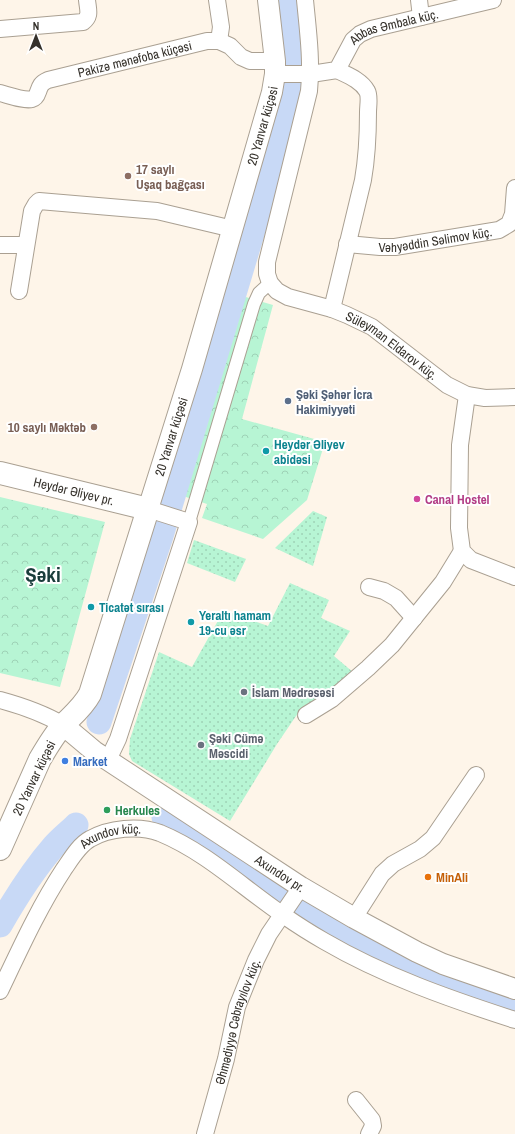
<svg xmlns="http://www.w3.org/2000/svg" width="515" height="1134" font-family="'Archivo Narrow',sans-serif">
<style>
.grass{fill:url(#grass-dots)}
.park{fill:url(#park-crowns)}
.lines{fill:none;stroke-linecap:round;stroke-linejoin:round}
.river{stroke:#c8d9f6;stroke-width:25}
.pedestrian-casing{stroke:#aaa092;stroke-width:14}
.minor-casing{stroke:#aaa092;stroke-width:18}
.tertiary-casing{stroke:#aaa092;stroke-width:22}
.secondary-casing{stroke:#aaa092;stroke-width:24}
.pedestrian{stroke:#fff;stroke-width:12}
.minor{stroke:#fff;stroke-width:16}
.tertiary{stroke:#fff;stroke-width:20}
.secondary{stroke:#fff;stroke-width:22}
.education-dot{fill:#8d6e63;stroke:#fff;stroke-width:1.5}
.service-dot{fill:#5c6f8a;stroke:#fff;stroke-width:1.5}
.culture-dot{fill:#0f9aa8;stroke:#fff;stroke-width:1.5}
.hotel-dot{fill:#d1479c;stroke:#fff;stroke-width:1.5}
.worship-dot{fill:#6b7280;stroke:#fff;stroke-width:1.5}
.shop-dot{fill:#3f7fe0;stroke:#fff;stroke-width:1.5}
.leisure-dot{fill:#2e9e5b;stroke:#fff;stroke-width:1.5}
.food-dot{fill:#e8710a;stroke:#fff;stroke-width:1.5}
.labels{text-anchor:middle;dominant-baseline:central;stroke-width:4;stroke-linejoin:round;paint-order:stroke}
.street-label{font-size:13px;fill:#35312b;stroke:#fff}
.education-label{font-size:13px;font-weight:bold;fill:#785e54;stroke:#fff;text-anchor:start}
.service-label{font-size:13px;font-weight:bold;fill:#4e5e75;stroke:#fff;text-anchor:start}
.culture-label{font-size:13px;font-weight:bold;fill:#0d838f;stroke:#fff;text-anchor:start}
.hotel-label{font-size:13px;font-weight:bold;fill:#b23c85;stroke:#fff;text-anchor:start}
.worship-label{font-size:13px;font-weight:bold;fill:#5b616d;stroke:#fff;text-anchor:start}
.shop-label{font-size:13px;font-weight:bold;fill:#366cbe;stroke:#fff;text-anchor:start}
.leisure-label{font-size:13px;font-weight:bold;fill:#27864d;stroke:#fff;text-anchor:start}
.food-label{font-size:13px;font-weight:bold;fill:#c56008;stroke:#fff;text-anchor:start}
.town-label{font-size:21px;font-weight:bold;fill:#1a3d3b;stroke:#fff}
</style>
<defs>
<pattern id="grass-dots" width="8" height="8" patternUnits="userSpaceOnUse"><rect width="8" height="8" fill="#b7f5d4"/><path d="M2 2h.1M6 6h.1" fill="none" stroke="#9ed2b6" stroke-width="1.8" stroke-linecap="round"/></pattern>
<pattern id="park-crowns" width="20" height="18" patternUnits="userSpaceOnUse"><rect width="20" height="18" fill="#b7f5d4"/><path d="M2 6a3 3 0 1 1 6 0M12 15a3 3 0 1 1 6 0" fill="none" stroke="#9ed2b6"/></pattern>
</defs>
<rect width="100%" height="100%" fill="#fef5e9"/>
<path class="grass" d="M313,511L327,517L313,566L275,548Z
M194,540L246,559L235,582L187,563Z
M290,583L329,600L321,618L350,631L334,656L354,673L304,708L296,716L277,744L230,821L132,761L129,754L130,739L159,652L192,667L224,610L268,626Z"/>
<path class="park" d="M239,295L273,305L242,419L325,442L307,500L263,539L202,518L207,504L177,494Z
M0,497L105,522L60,687L0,673Z"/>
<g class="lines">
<path class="river" d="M99,722L161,536L292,101L294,64L289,0
M164,817L207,837L319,916L384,957L464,989L515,1004
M0,925C16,897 33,870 54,846C61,838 69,832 76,825"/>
<defs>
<path id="pedestrian" d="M189,522L254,304L259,293L270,283"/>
<g id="minor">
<path d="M217,0L221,27L219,41"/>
<path id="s1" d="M305,0C308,31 312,61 309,91L267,262V274L270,283L277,291L288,297L332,309L347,315L372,327L447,385L467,395L485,398L515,397"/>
<path d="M419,0L421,17"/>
<path d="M0,29L83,22C91,16 88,10 87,0"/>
<path id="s2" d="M275,74H311L337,70L353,40L360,34L371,29L493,0"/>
<path id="s3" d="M0,93C8,95 24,101 32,99C36,98 37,95 38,92C40,86 41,83 48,80L207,41H219L230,46L241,57L250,61H275"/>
<path id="s4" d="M347,244L380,247H395L499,230L509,224L513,214L515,188"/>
<path d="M0,245H26"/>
<path d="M19,291L32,211L36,204L39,201L157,211L233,229"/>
<path d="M332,309L363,180C367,157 368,135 368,112C368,106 370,96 367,91C361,80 347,75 337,70"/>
<path d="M467,395L460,445L459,528L462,551L471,560L515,577"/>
<path d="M369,587L384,591L396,598L414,618"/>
<path d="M0,700C22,706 43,713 63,725"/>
<path d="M306,715L332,699L368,668L392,645L443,582L462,551"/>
<path d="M108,760L118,739L189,522L148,509"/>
<path d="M354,918L382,874L393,864L420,849L433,838L476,775"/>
<path id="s5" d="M0,991C20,949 39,907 64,869C71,859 79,845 90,839C109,828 139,825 160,833C206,852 242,887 283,915C296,924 310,933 324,941C384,976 450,999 515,1020"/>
<path d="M356,1100L372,1120L373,1126L369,1134"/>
<path id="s6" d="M205,1134L226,1059L237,1007L256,960L269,934L301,887"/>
</g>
<g id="tertiary">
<path id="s7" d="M148,509L192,369L272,92L275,74V61L268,0"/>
<path id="s8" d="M63,725L94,751L301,887L354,918L417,952L443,964L515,989"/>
</g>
<g id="secondary">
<path id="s9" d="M0,473L148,509L90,694C83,707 73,715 63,725C54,735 47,747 40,759L0,849"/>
</g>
</defs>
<use href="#pedestrian" class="pedestrian-casing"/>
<use href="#minor" class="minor-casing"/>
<use href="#tertiary" class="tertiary-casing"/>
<use href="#secondary" class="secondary-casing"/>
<use href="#pedestrian" class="pedestrian"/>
<use href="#minor" class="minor"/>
<use href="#tertiary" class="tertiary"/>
<use href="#secondary" class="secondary"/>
</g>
<g class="education-dot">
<circle cx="128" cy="176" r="4"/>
<circle cx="94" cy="427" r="4"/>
</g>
<circle class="service-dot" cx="288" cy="401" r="4"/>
<g class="culture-dot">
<circle cx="266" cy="451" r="4"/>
<circle cx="91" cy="607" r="4"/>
<circle cx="191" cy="622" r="4"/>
</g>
<circle class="hotel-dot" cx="417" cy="499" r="4"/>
<g class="worship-dot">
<circle cx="244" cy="692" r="4"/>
<circle cx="201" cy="745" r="4"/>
</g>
<circle class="shop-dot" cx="65" cy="761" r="4"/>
<circle class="leisure-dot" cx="107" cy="810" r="4"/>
<circle class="food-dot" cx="428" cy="877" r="4"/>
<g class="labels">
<g class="street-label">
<text stroke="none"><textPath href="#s2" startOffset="140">Abbas Əmbala küç.</textPath></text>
<text stroke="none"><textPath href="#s3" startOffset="148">Pakizə mənəfoba küçəsi</textPath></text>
<text stroke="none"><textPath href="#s7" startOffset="400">20 Yanvar küçəsi</textPath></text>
<text stroke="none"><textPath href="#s4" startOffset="89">Vəhyəddin Səlimov küç.</textPath></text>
<text stroke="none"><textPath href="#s1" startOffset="428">Süleyman Eldarov küç.</textPath></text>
<text stroke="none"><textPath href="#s7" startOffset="76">20 Yanvar küçəsi</textPath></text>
<text stroke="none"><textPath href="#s9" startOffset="76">Heydər Əliyev pr.</textPath></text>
<text transform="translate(34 778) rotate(-64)">20 Yanvar küçəsi</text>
<text stroke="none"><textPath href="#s5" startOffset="199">Axundov küç.</textPath></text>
<text stroke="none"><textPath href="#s8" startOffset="263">Axundov pr.</textPath></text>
<text stroke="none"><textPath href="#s6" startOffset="117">Əhmədiyyə Cəbrayılov küç.</textPath></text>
</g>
<g class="education-label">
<text x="136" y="169">17 saylı<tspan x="136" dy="15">Uşaq bağçası</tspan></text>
<text x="86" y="427" text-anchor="end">10 saylı Məktəb</text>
</g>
<g class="service-label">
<text x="296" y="394">Şəki Şəhər İcra<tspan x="296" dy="15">Hakimiyyəti</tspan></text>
</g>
<g class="culture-label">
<text x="274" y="444">Heydər Əliyev<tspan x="274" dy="15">abidəsi</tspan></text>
<text x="99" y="607">Ticatət sırası</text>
<text x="199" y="615">Yeraltı hamam<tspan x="199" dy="15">19-cu əsr</tspan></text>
</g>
<g class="hotel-label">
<text x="425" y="499">Canal Hostel</text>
</g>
<g class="worship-label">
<text x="252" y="692">İslam Mədrəsəsi</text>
<text x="209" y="738">Şəki Cümə<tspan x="209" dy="15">Məscidi</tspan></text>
</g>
<g class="shop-label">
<text x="73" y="761">Market</text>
</g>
<g class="leisure-label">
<text x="115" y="810">Herkules</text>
</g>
<g class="food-label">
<text x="436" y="877">MinAli</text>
</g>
<g class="town-label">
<text x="43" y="574">Şəki</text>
</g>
</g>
<g transform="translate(36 36)" stroke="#ffffff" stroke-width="3" paint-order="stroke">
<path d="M0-3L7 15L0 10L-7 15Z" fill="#35312b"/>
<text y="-6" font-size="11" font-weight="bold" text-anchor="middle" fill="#35312b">N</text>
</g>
</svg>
